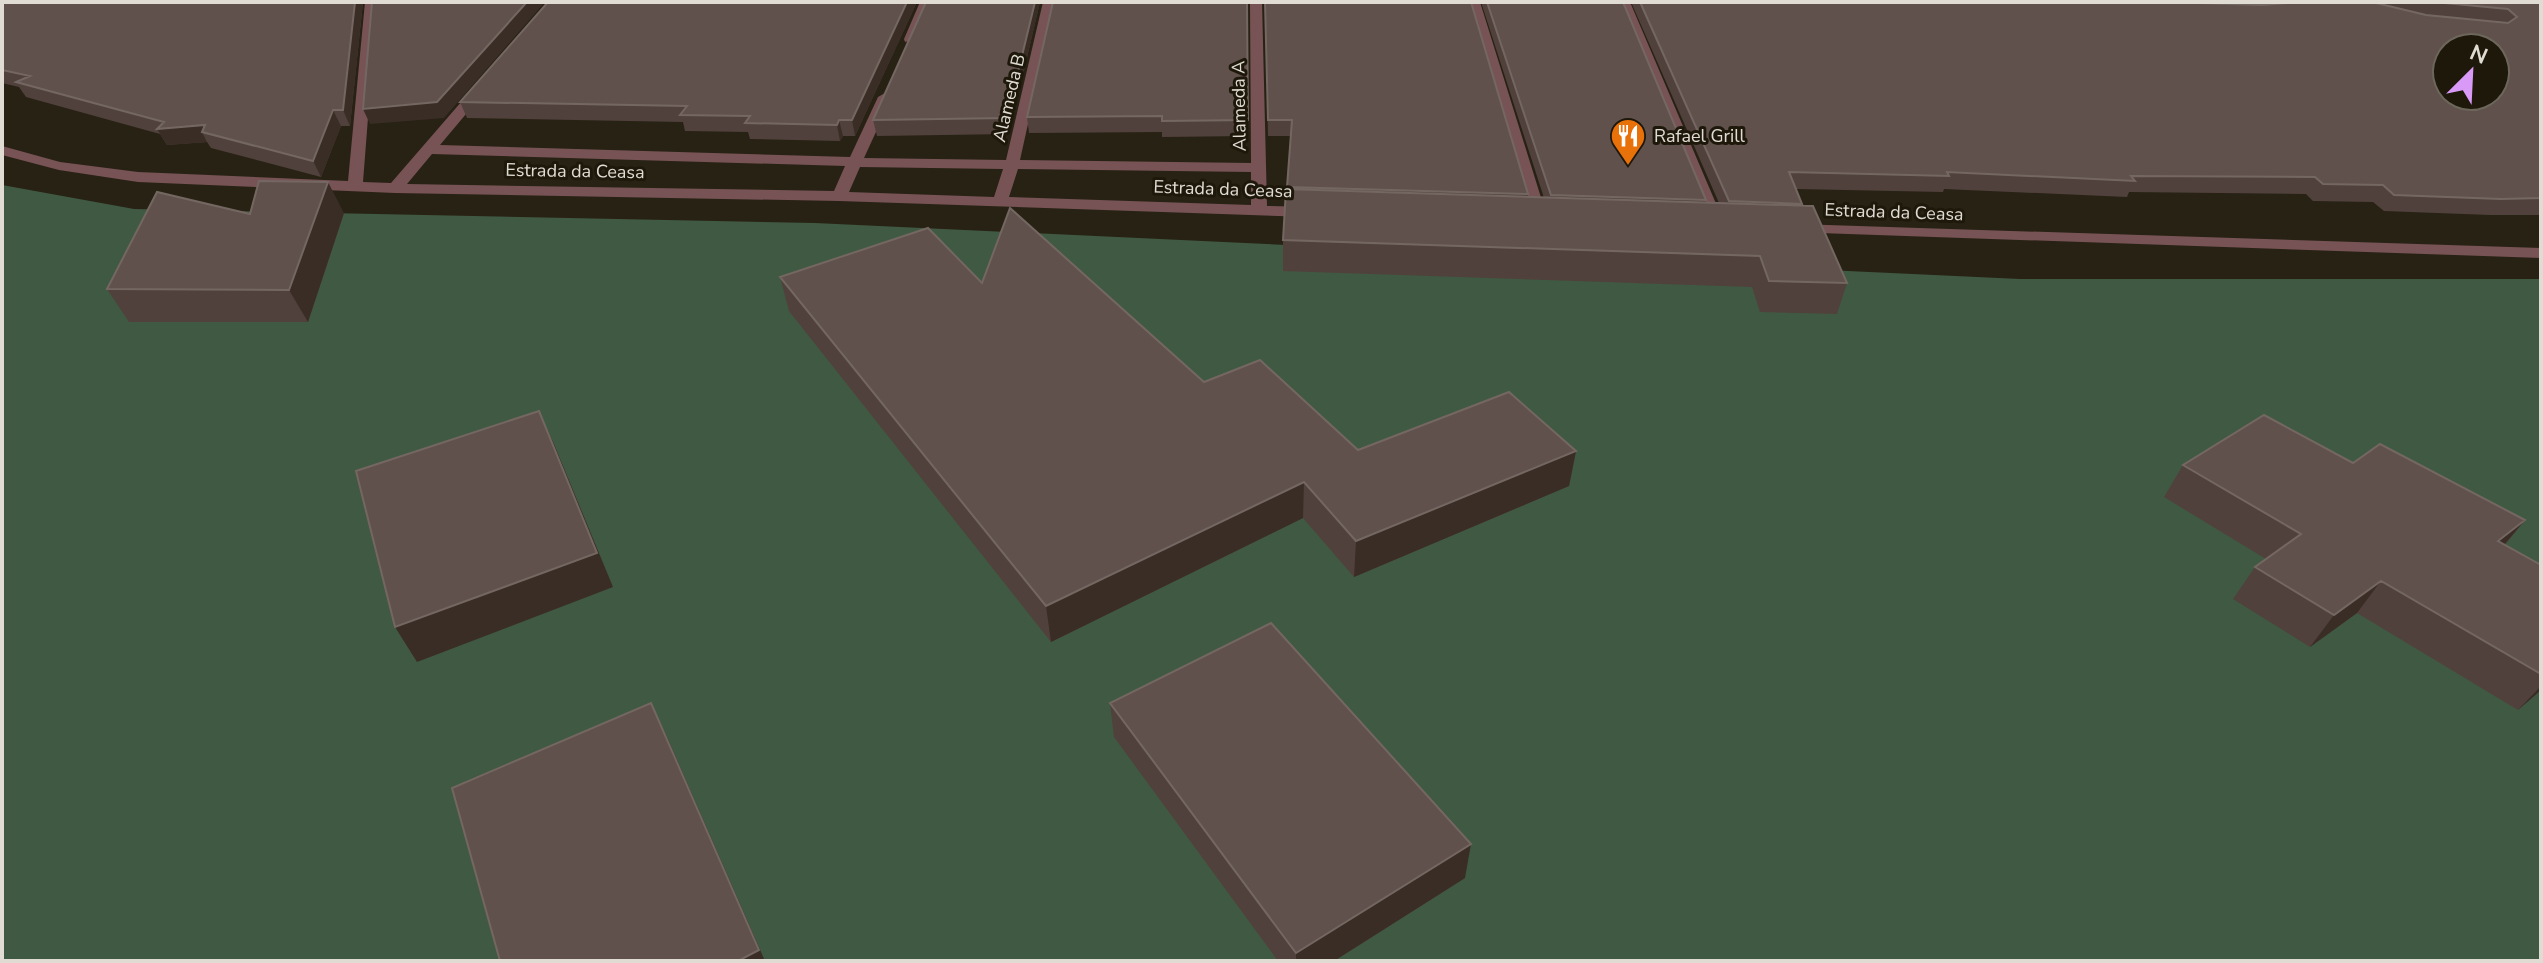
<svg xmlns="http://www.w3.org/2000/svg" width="2543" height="963" font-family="'Nunito Sans',sans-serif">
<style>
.forest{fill:#405942}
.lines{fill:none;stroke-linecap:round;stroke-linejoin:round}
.minor{fill:#775356;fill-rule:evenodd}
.wall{fill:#51413d}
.shaded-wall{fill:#3a2d26}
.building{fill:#60514d;stroke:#746762;stroke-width:2;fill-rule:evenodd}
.labels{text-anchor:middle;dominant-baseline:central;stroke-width:6;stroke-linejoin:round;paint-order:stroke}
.far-street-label{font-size:18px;fill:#e0dcd3;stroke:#1e180b}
.far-poi-label{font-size:18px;fill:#e0dcd3;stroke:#1e180b;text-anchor:start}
</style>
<rect width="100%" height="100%" fill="#282214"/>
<path class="forest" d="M2,185L134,209L815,223L2020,279H2541V961H2Z"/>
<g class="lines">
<path class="minor" d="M365,2H377L363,182L391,183L475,86L480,85L487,89L440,145L850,157L878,97L885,93L892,97L864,158L1006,160L1043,2H1055L1020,160L1251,163L1250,2H1262L1267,206L1310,207L1318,212L1310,217L839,201L395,193L138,182L59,170L2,155V146L60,162L138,172L348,181ZM432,154L845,166L834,191L407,184ZM860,167L1003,169L994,197L849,192ZM1018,169L1251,172V205L1009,197Z
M920,2H932L916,39L905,42L904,39Z
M1468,2H1480L1548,220L1546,223H1534L1532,220Z
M1618,2H1630L1726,227L1724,230L1718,232L1710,227Z
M1797,224L2541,248V258L1791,232V226Z"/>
</g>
<path class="wall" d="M2,2H363L350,126H341L321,177L211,148L207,142L167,145L160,134L26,97L19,87L2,83Z
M548,2H917L855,136H843L840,141L750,139L748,132L685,131L683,122L467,118L460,102Z
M1040,2L1009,134L877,136L873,120Z
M1247,2L1248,136L1162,137V132L1029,133L1027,117Z
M1265,2L1528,194V197L1544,198L1481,2H1623L1706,200V203H1719L1631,2H2541V215H2490L2384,211L2373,202L2313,201L2306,194L2129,192L2127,197L1944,189L1943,192L1796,189L1802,204V206L1847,283L1837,314L1760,312L1752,287L1283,271V240L1291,136H1268Z
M344,213L308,322H129L107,289L250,214Z
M780,277L982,283L1358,450L1576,451L1569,486L1354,577L1303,518L1051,642L789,311Z
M2353,463L2525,520L2505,545L2541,565V690L2518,710L2357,613L2310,647L2233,599L2255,567L2266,559L2164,497L2183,465Z
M1110,703L1465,878L1334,961H1278L1114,737Z"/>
<path class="shaded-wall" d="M355,2H363L350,126L343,110Z
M527,2H545L444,118L370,124L363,109Z
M907,2H917L855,136L852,120Z
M1035,2H1040L1009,134L1007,118Z
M333,110L341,126L321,177L313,161Z
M839,120L843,136L840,141L837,125Z
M205,125L202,132L207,142L167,145L157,129Z
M328,182L344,213L308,322L289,290Z
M539,411L554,444L613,587L417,662L395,627Z
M1576,451L1569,486L1354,577L1356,541Z
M1304,482L1303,518L1051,642L1046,606Z
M2525,520L2498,552V541Z
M2381,581L2357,613L2310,647L2334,615Z
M2541,686V690L2518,710Z
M651,703L667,737L765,961H738Z
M1471,844L1465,878L1334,961H1296V953Z"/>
<path class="building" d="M2,2H355L343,110H333L313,161L202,132L205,125L157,129L164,122L16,82L30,76L2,70Z
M372,2H527L437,102L363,109Z
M548,2H907L852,120H839L837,125L745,123L750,116L680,115L687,106L460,102Z
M926,2H1035L1007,118L873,120Z
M1053,2H1247L1248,120L1162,121V116L1027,117Z
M1265,2H1471L1528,194L1287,187L1292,120H1268Z
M1487,2H1623L1706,200L1551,195Z
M1640,2H2168L2262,5L2300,2H2372L2426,15L2508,23L2517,17L2508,9L2434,2H2541V198L2501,199L2394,195L2383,185L2323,184L2315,177L2131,176L2135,181L1947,172L1949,176L1789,172L1802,204L1729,201ZM2447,48H2495V96H2447Z
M259,181L328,182L289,290L107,289L157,192L250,214Z
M1286,189L1813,206L1847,283L1769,281L1760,256L1283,240Z
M1010,208L1204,382L1260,360L1358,450L1509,392L1576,451L1356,541L1304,482L1046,606L780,277L928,228L982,283Z
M539,411L597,553L395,627L356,471Z
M2264,415L2353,463L2380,444L2525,520L2498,541L2541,565V674L2381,581L2334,615L2255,567L2301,534L2183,465Z
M1271,623L1471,844L1296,953L1110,703Z
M651,703L759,950L738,961H500L452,788Z"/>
<defs>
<symbol id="restaurant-pin" viewBox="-11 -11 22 30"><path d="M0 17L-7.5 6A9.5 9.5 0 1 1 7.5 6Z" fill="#e8710a" stroke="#1e180b"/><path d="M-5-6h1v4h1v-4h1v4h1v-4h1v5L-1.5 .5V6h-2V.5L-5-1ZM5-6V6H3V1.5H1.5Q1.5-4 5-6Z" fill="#fff"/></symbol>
</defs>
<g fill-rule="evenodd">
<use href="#restaurant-pin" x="1608" y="116" width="40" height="54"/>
</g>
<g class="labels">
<g class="far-street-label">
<text transform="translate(1009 98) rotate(-77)">Alameda B</text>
<text transform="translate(1239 106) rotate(-91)">Alameda A</text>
<text transform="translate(575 171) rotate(1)">Estrada da Ceasa</text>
<text transform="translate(1223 189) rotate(2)">Estrada da Ceasa</text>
<text transform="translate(1894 212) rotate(2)">Estrada da Ceasa</text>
</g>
<g class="far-poi-label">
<text x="1654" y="136">Rafael Grill</text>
</g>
</g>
<rect width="2543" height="963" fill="none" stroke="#e0dcd3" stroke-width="8"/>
<g transform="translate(2471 72) rotate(24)"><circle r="38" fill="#1e180b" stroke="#6c665b" stroke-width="2"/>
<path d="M0-6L14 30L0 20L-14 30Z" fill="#d99af7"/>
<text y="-12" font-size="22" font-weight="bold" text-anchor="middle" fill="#e0dcd3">N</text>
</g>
</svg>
